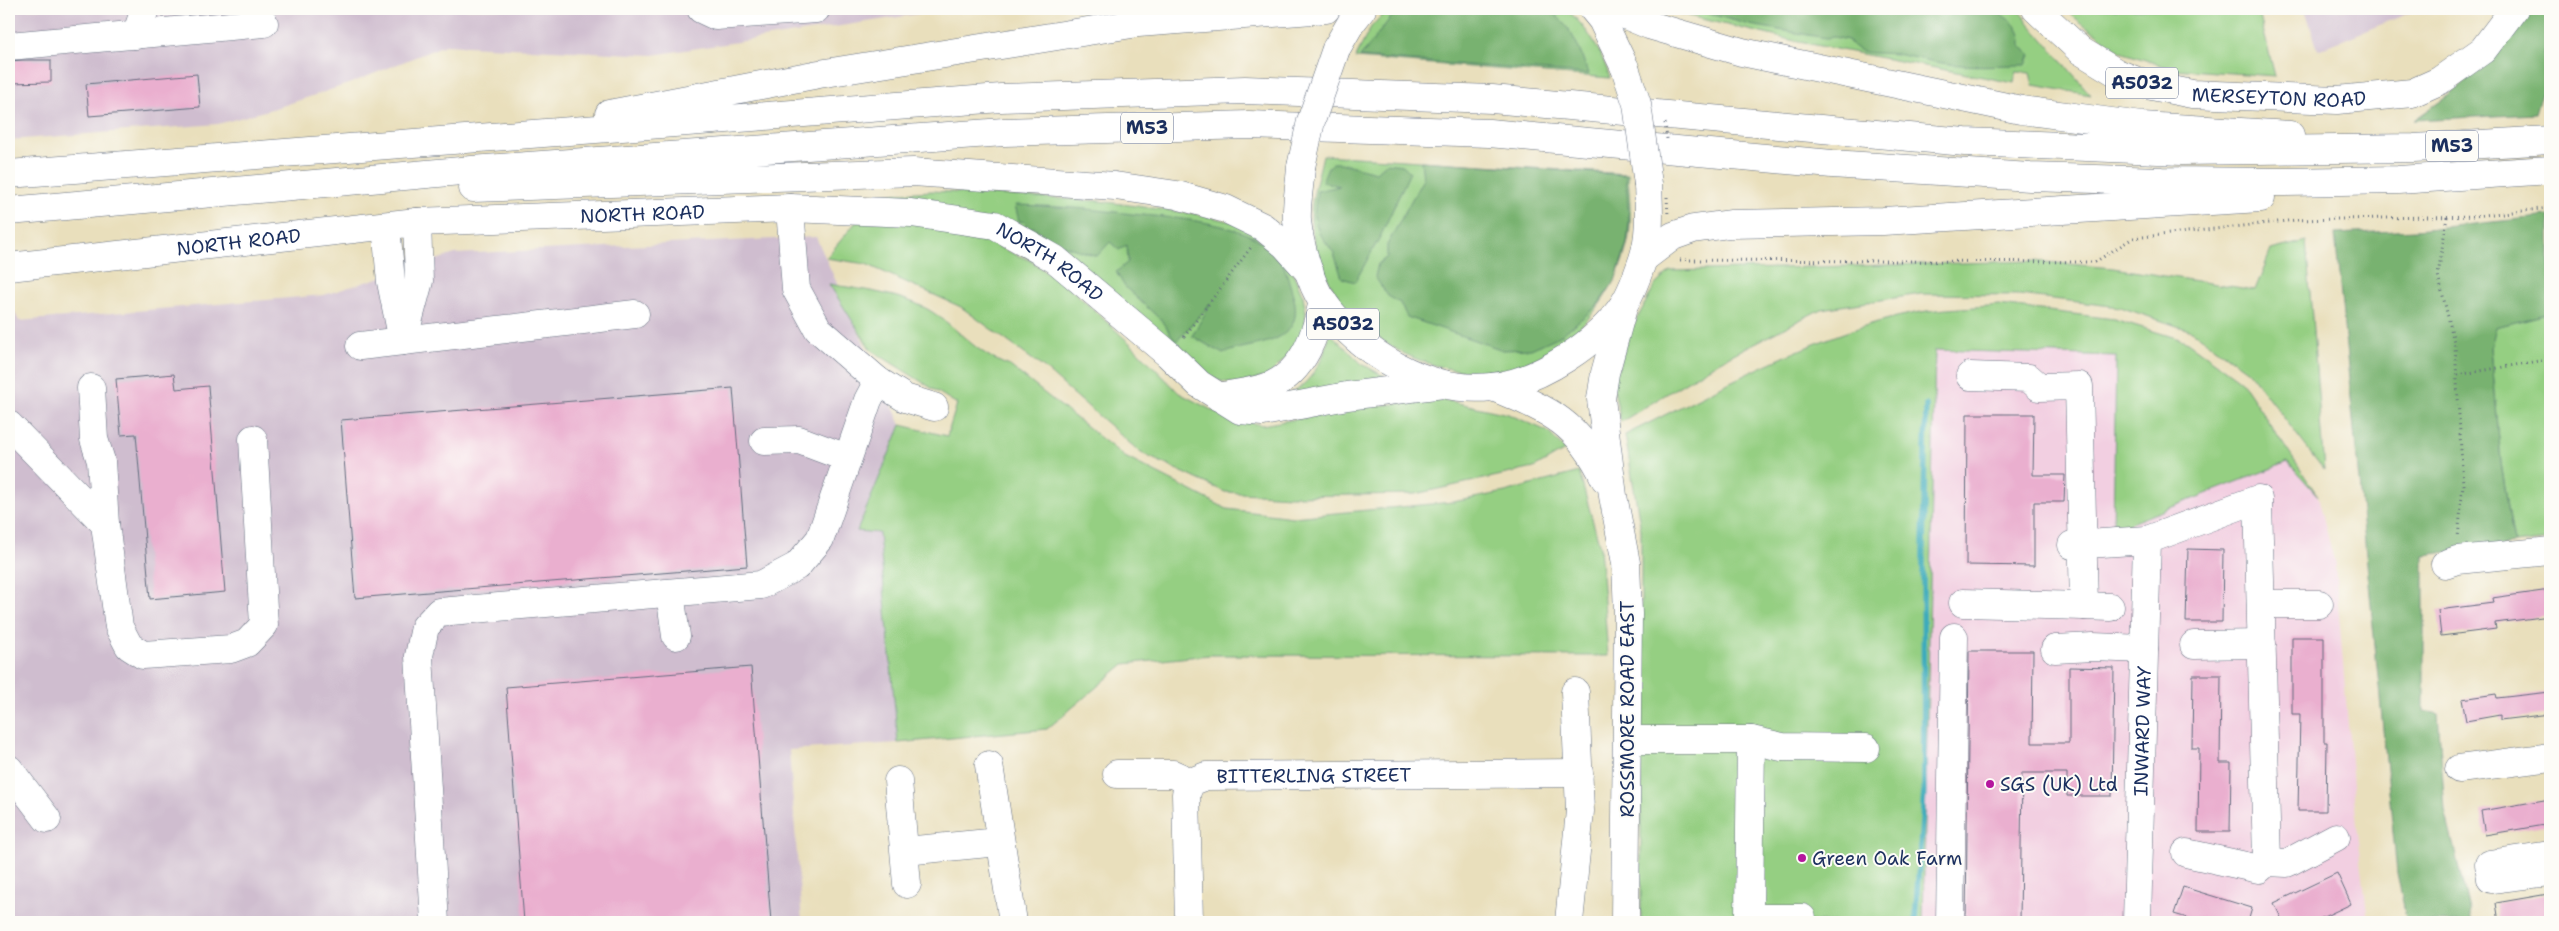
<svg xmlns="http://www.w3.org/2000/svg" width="2559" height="931" font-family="'Shantell Sans',sans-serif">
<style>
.built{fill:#f2cfe1}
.industrial{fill:#cfbdcf}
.green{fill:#95cf82;stroke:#587f70}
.forest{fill:#78b270;stroke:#4a7067}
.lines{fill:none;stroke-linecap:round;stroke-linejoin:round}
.stream{stroke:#3dabbb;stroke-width:5.5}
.building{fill:#eaafcf}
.minor-casing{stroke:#636d7f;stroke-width:29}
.major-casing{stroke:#636d7f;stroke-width:29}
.highway-casing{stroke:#636d7f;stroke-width:29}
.path{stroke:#636d7f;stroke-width:3;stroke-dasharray:1 4;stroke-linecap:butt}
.minor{stroke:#fff;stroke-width:28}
.major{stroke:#fff;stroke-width:28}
.highway{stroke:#fff;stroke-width:28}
.major-bridge-casing{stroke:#636d7f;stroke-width:29;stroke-linecap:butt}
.path-bridge{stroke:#636d7f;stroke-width:3;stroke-dasharray:1 4;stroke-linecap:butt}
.major-bridge{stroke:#fff;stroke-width:28}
.poi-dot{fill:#b5179e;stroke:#fdfcf7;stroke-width:2}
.labels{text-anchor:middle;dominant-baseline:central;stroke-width:4;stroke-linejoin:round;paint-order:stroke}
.shield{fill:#fdfcf7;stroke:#5f6c8c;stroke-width:1}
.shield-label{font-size:18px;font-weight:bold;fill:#1b2f5e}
.street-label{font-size:19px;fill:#1b2f5e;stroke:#fdfcf7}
.poi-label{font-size:19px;fill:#1b2f5e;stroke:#fdfcf7;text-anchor:start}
</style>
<rect width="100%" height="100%" fill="#fdfcf7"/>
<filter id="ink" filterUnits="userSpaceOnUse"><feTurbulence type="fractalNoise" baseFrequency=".02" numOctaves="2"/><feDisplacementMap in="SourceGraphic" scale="10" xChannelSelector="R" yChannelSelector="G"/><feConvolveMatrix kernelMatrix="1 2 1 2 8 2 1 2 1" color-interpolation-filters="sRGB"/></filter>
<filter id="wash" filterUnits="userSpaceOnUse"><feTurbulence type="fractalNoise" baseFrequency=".0096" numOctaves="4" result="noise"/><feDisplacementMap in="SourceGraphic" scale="20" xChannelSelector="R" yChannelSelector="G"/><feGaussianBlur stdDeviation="1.12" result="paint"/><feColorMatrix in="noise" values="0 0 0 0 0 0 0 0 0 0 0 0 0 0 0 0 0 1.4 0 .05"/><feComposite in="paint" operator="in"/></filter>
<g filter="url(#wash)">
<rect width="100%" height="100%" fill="#e9dfbc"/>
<path class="built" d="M1935,350L2117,356L2113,530L2288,462L2318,496L2335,565L2354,798L2368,922H1923Z"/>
<path class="industrial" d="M9,9H951L653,55L445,45L351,83L279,107L218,124L9,140Z
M2305,9H2419L2318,50Z
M816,237L901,425L879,532L898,743L789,750L802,922H9V301L19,321L324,295L455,254Z"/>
<path class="green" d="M1388,9H1566C1588,28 1601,51 1610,78L1355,58L1371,27Z
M1659,9H2017L2091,95L2033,85L2030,73L2016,72L2014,83L1799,42Z
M2063,9H2258L2275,76L2173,69L2121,52Z
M1323,155L1628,174C1629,197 1633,223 1627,246C1612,307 1556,366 1490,371C1405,377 1325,314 1312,230C1308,206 1318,178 1323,155Z
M932,191L1099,201L1196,214L1243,224L1291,268L1303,296L1306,312L1305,326L1293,351L1268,376L1237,384L1220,381L1205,375L1145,320L926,203L848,196Z
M905,221L980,239L1031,261L1071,289L1135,348L1179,393L1225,417L1262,425L1371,406L1445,400L1508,414L1547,431L1565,450L1534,468L1415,494L1290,496L1225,492L1141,453L1044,368L961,307L866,264L826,258L856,222Z
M2306,241L2324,470L2248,371L2192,331L2120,307L2019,295L1921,294L1821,309L1720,361L1621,422L1613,385L1631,330L1655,285L1670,271L2034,261L2113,268L2255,290L2271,250Z
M829,284C862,290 899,293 929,310C959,328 975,354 1010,366L1125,457L1227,509L1293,517L1453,502L1505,492L1579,472L1600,547L1608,656L1209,655L1124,664L1047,729L898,743L879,533L857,531L901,425L947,436L957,404L871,350Z
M1999,305L2114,319L2186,341L2241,381L2318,496L2288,462L2113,530L2116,356L1935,350L1923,922H1641V530L1625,435C1714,391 1817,332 1915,313C1942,308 1971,308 1999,305Z
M2550,313V540L2514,544L2501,463L2491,347L2495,327Z
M1329,332L1362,364L1395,382L1279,396C1284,394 1290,394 1294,391C1313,381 1328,352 1329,332Z"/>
<path class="forest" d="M1400,9H1548C1571,25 1580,48 1588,74L1360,57L1392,16Z
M1692,9H1992C2007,18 2022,25 2021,45L2030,55L2026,65C2000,65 1974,67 1949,64C1931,62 1914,57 1896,54C1879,52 1858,57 1848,40L1834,37L1826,38L1750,25Z
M2525,9H2550V34L2544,55L2550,57V64L2536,114L2414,120L2449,95L2501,49Z
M1421,161L1626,175L1629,221L1627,243L1615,281L1596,307L1560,336L1531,349L1503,350L1407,317L1400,303L1388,296L1375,277L1378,264L1387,257V245L1423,179Z
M1333,163H1341L1376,172L1386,163L1403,165L1410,172L1381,235L1355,282L1342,278L1334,253L1319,233L1314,216L1317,191L1340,186L1322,182L1328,167Z
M1015,205C1054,206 1093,209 1132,214C1172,218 1248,221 1276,254C1285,264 1287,276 1291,288C1295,301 1299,316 1290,328C1275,347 1243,344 1223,354L1192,336L1211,303L1176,342L1161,320L1125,287L1116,272L1128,262L1127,245L1119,250L1110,242L1097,256L1046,240L1034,227L1028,229L1025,226L1026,222L1019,221Z
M2550,216V313L2496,327L2491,347L2501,463L2514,544L2424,555V711L2438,714L2445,811L2472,922H2407L2397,873L2335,234L2416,230Z"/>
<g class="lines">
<path class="stream" d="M1915,922L1924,791L1923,551L1926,405"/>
</g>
<g id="blocks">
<path class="building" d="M23,60H51V82L9,83V61Z
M197,74L200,107L89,116L86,84Z
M174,374L176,389L208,386L225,592L150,599L136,434L121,435L116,379Z
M733,388L747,566L355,598L341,420Z
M1967,414H2034L2033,475H2065L2064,502H2034V566L1966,565Z
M2188,549L2223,550L2222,622H2186Z
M2550,590V616L2495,623L2496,629L2441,636L2438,610L2493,603L2492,598Z
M2292,637H2324V742H2327L2326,811H2298L2300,714H2292Z
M1969,651H2033L2032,743H2069V667L2114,668L2112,796H2067V773H2022L2020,922H1966Z
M751,667L771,922H524L506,687Z
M2193,675H2221L2220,763H2231L2230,832H2198L2199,748H2192Z
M2550,692V714L2500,720V715L2466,721L2462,699L2496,694L2497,698Z
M2550,799V824L2485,835L2481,811Z
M2337,873L2351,904L2313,922H2283L2274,903Z
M2183,887L2252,908L2248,922H2201L2174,914Z
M2548,894L2550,918L2523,922H2499L2496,903Z"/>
</g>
</g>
<g filter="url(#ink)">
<use href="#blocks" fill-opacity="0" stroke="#636d7f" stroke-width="1"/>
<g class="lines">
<defs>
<g id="minor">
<path d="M701,9L716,16L816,9"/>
<path d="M136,35L145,9"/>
<path d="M9,46L264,23"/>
<path d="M790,208L796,289L818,329L878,381L905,398L934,407"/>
<path d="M386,226L391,282L403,341L419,281L417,222"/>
<path id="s1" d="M9,267L417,222L790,208L911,213L995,225L1055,259L1168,354L1199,384L1240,410L1263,412L1347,396L1443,384"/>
<path d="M360,346L635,314"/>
<path d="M91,388L94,439L101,461L105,524"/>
<path d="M1219,397C1236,393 1256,392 1272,385C1305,370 1316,333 1323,301"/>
<path d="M9,425L105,524L119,627L129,646L143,655L231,649L247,643L264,625L253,439"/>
<path d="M764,441L799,440L847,458"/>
<path d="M2072,545L2147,540L2258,499L2267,862L2259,869L2186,853"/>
<path d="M2445,564L2457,560L2550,551"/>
<path d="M670,593L676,636"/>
<path d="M1963,603L2084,606L2079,386L2039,387L2029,378L1970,376"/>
<path d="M2261,604H2319"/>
<path d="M2084,606L2110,607"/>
<path d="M2194,645L2262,644"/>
<path d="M2055,649L2093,647L2144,649"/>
<path d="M1628,740H1751L1749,918H1802"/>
<path d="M1751,740L1782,747L1866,748"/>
<path d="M989,765L1013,922"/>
<path d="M9,769L47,819"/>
<path d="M2459,769L2550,757"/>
<path d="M1117,774H1173L1191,782"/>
<path d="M898,781L907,884"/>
<path d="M905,851L999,842"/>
<path d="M2550,855L2489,864L2491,879L2550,872"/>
<path d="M2267,862L2287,863L2336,837"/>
<path d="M435,922L419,656L425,627L439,612L761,585L797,566L820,539L868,400L878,381"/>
<path id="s2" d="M1189,922L1186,794L1191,782L1206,776L1579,773"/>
<path d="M1569,922L1580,811L1575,692"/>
<path d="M1950,922L1954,637"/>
<path id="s3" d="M2137,922L2147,540"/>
</g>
<g id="major">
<path d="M1593,9L1602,20L1625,68"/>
<path id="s4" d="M2036,9L2081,51L2117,73L2147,85L2192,94L2337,100L2412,93L2439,81L2483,50L2514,9"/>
<path d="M1336,49L1351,23L1362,9"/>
<path d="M1301,167C1300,184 1296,203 1297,220C1299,242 1310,284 1323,302C1361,354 1427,394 1492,387C1539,382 1598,343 1624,304C1632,291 1638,274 1643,259C1651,234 1649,209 1648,184"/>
<path d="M1624,304L1605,373L1601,399L1613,496L1626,563L1628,614L1625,922"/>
<path d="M1493,387C1548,410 1578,421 1605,479"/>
</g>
<path id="highway" d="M1611,9L1649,25L1742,52L2021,110L2142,126L2290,135
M609,114L819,74L1138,23L1326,9
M9,174L1001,98L1245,90L1492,99L1965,142L2182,151L2414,148L2550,140
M473,188L913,172L1115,186L1177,195L1226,209L1263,227L1285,245L1310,273
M9,211L472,170L1004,132L1249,125L1489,133L1832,164L2030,177L2162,181L2286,182L2398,180L2550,170
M1644,258L1673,236L1693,229L1730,224L1883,221L2261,198"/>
</defs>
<use href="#minor" class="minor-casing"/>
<use href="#major" class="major-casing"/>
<use href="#highway" class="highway-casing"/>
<path class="path" d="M2447,217L2438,275L2455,346L2463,485L2458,538
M1680,260L2095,262L2133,238L2296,220L2474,216L2550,208
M1184,337L1252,246
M2457,375L2550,359"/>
<use href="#minor" class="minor"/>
<use href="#major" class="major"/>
<use href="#highway" class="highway"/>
<defs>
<path id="major-bridge" d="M1625,68L1637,104L1648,184
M1301,167L1311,121L1336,49"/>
</defs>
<use href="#major-bridge" class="major-bridge-casing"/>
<path class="path-bridge" d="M1665,123L1667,139
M1667,197L1668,216"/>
<use href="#major-bridge" class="major-bridge"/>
</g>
</g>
<g class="poi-dot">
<circle cx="1990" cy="784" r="5"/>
<circle cx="1802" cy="858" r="5"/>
</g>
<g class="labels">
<g class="shield">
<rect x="2106" y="67.5" width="72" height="31" rx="4"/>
<rect x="1121" y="112.5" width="52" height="31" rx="4"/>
<rect x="2426" y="130.5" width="52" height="31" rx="4"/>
<rect x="1307" y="308.5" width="72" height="31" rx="4"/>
</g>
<g class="shield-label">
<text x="2142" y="83">A5032</text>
<text x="1147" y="128">M53</text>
<text x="2452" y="146">M53</text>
<text x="1343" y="324">A5032</text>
</g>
<g class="street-label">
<text stroke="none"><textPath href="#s4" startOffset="269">MERSEYTON ROAD</textPath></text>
<text stroke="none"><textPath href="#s1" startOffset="636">NORTH ROAD</textPath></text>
<text stroke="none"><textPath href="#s1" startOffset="231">NORTH ROAD</textPath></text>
<text stroke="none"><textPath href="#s1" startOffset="1056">NORTH ROAD</textPath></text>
<text transform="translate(1627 709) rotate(-90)">ROSSMORE ROAD EAST</text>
<text stroke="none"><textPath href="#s3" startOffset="191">INWARD WAY</textPath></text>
<text stroke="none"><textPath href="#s2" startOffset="265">BITTERLING STREET</textPath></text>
</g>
<g class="poi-label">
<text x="2000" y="784">SGS (UK) Ltd</text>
<text x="1812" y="858">Green Oak Farm</text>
</g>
</g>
<rect width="2559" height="931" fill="none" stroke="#fdfcf7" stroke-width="30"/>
</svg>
